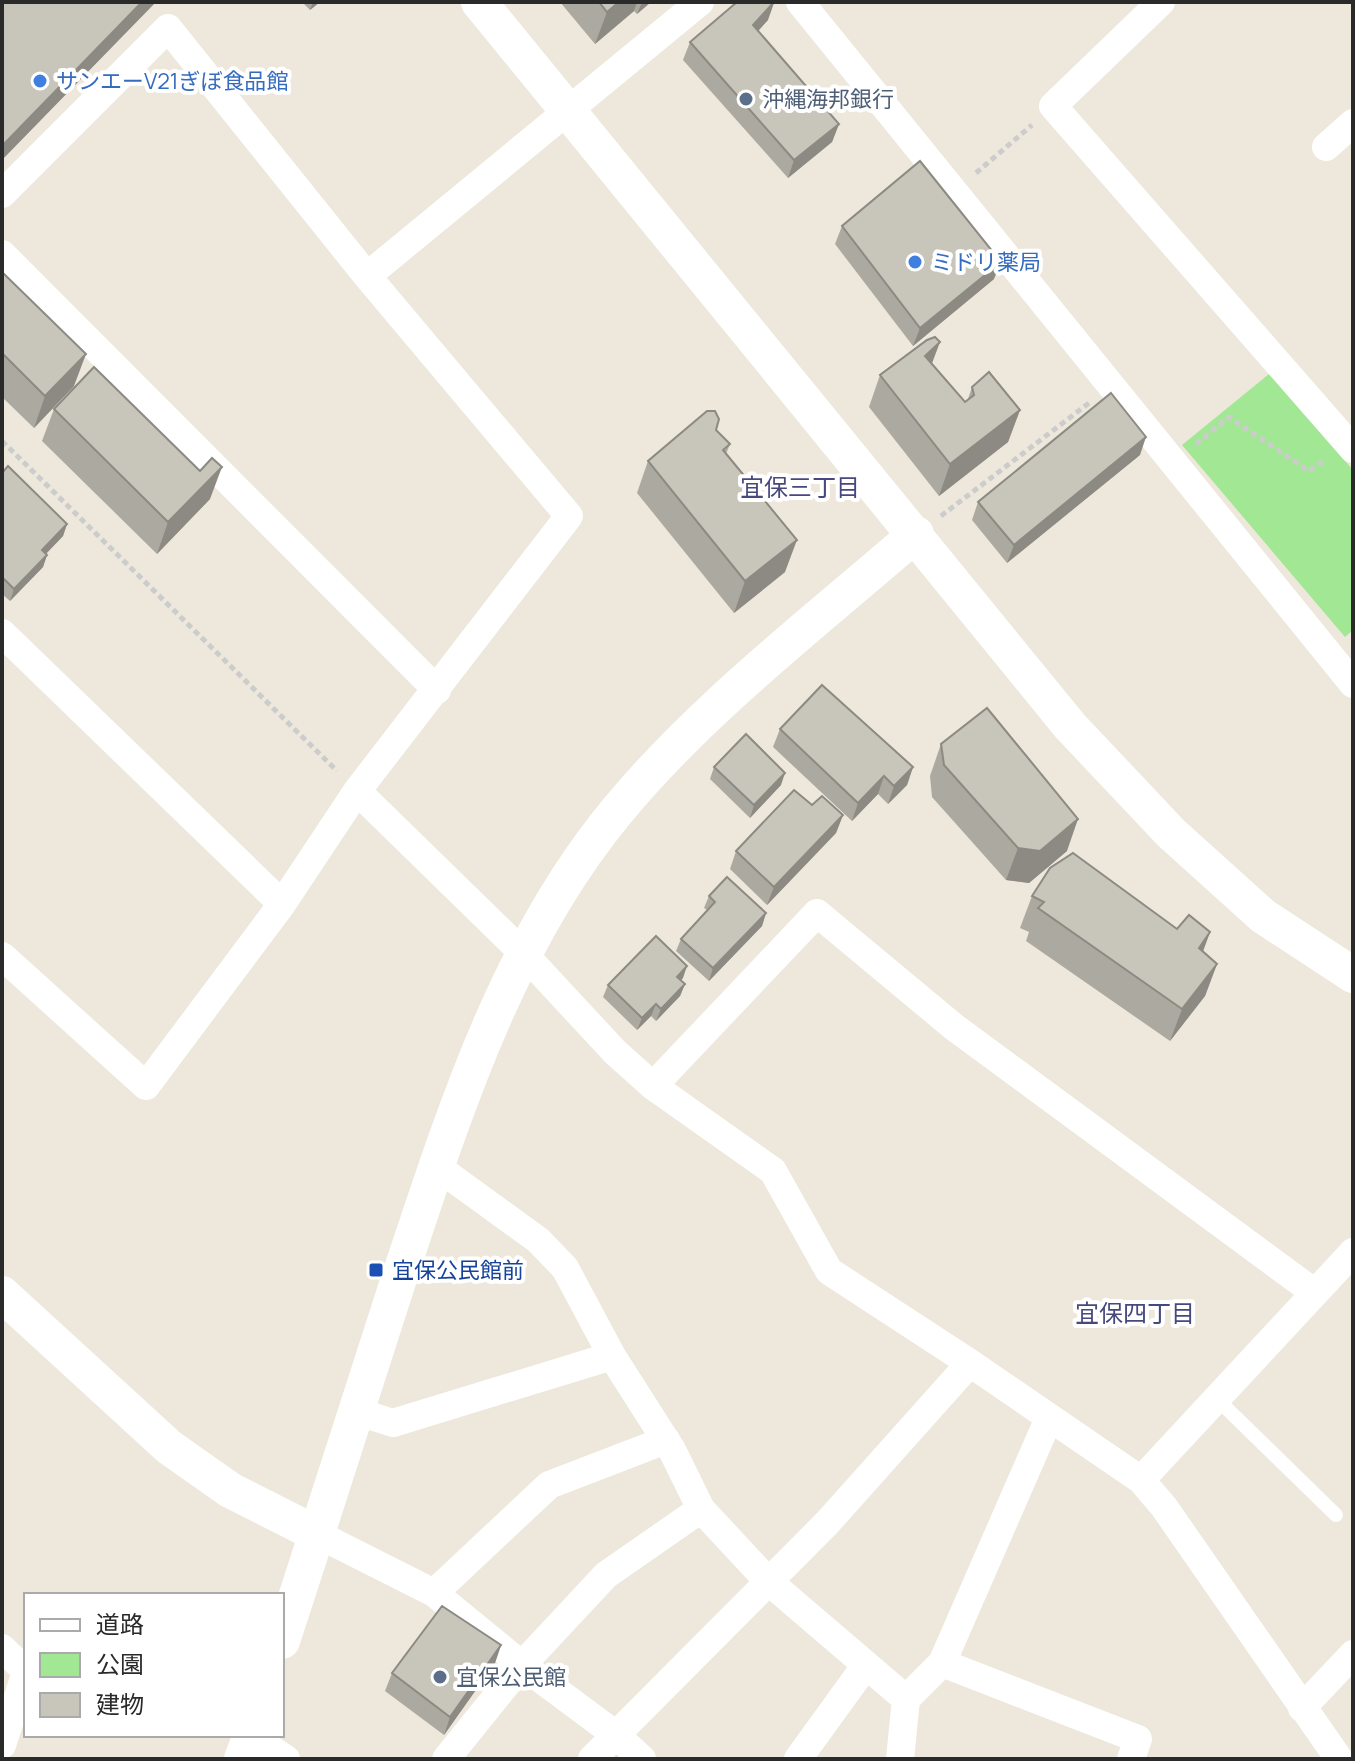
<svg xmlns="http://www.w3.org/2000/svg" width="1355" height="1761" font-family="Manrope,'Noto Sans JP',sans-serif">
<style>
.green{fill:#a2e793}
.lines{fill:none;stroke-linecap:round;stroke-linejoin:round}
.path{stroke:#ccc;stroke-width:5;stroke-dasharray:6 4;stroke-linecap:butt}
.service{stroke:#fff;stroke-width:14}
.minor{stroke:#fff;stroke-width:28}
.tertiary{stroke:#fff;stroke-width:36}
.wall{fill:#aca9a0}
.shaded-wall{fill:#8c8a82}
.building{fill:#c8c5ba;stroke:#8c8a82;stroke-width:2}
.shop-dot{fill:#3f7fe0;stroke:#fff;stroke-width:3}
.service-dot{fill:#5c6f8a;stroke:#fff;stroke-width:3}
.transit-dot{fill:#1a4fb4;stroke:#fff;stroke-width:3}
.labels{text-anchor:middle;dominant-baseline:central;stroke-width:8;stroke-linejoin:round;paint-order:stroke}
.shop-label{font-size:22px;fill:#366cbe;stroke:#fff;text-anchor:start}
.service-label{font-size:22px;fill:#4e5e75;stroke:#fff;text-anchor:start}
.transit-label{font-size:22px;fill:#164399;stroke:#fff;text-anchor:start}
.neighbourhood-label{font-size:24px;fill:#47487d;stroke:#fff}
</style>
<rect width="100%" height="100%" fill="#ede8db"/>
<path class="green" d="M1269,374L1353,470V630L1345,637L1182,445Z"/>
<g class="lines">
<path class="path" d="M976,173L1032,125
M2,441L337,771
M1196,444L1229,417L1309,471L1325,460
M941,516L1089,403"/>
<path class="service" d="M1216,1398L1336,1515"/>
<path class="minor" d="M800,2L1353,684
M1161,2L1053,106L1353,449
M1326,147L1353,123
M2,194L168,28L367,276L569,516L357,791L282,904L146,1086L2,956
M2,254L437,690
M367,276L700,2
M2,633L282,904
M357,791L524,954L615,1052L653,1086L773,1171L829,1271L970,1363L1141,1480L1164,1507L1339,1759
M653,1086L817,913L954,1027L1315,1293
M436,1166L538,1240L565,1268L612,1356L672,1450L701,1509L768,1581L906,1699
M355,1411L393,1423L612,1356
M1141,1480L1353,1252
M317,1534L434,1593L522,1665L616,1735L642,1759
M434,1593L549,1485L666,1440
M2,1648L26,1671
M942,1663L1138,1739L1131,1759
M1302,1708L1353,1654
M251,1736L286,1759
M2,1745L26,1672
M446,1759L522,1665L606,1575L701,1509
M592,1759L827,1523L970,1363
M798,1759L866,1665
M900,1759L906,1699L942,1663L1049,1418"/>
<path class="tertiary" d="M479,2L1070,726L1171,833L1263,916L1353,975
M2,1294L169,1447L230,1490L317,1534
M282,1641C323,1516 362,1390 403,1266C456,1107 509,941 617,811C701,709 816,621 916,534
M242,1759L251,1735"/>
</g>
<path class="wall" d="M302,2H320L310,10Z
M560,2H651L637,14L634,11L595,44Z
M768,20L758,31L839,124L832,142L788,178L683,60L690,42Z
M842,226L994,279L913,346L835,244Z
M2,272L74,386L34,428L2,397Z
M932,365L965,402L968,399L972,387L1020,410L1008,442L939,496L869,407L880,375Z
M54,409L210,499L157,554L42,441Z
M716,430L730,444L726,454L785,572L734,613L637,493L648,461Z
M1140,455L1007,563L972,520L978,502Z
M2,473L67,524L63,536L46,554L47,555L43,567L10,601L2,594Z
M780,729L913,767L907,785L888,804L878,794L852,821L773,747Z
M941,744L1067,851L1029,883L1006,880L932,797L930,776Z
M714,767L781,785L750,818L710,779Z
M812,805L843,815L836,833L767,905L730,869L736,851Z
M709,896L766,913L762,926L709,981L676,951L681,939L707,910L704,908Z
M1032,896L1177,929L1210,932L1203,951L1217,964L1205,996L1170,1041L1026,941L1029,932L1020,928Z
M683,978L681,980L685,984L680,996L656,1021L651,1016L637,1030L603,997L608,985Z
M501,1645L495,1663L444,1735L385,1691L392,1673Z"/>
<path class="shaded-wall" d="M142,2H156L2,160V146Z
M313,2H320L310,10Z
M619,2H637L634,11L595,44L607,12Z
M642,2H651L637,14Z
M774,3L768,20L747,43L753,25Z
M839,124L832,142L788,178L794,160Z
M1001,262L994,279L913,346L920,328Z
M940,342L928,374L925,356Z
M86,354L74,386L34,428L45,396Z
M1020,410L1008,442L939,496L950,464Z
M1146,437L1140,455L1007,563L1014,545Z
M222,467L210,499L157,554L168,522Z
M67,524L63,536L38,562L42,550Z
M797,540L785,572L734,613L745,581Z
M47,555L43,567L10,601L14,589Z
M913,767L907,785L888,804L894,786Z
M785,773L781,785L750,818L754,805Z
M884,776L878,794L852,821L858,803Z
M843,815L836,833L767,905L774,887Z
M1078,819L1067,851L1029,883L1006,880L1018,848Z
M766,913L762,926L709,981L713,968Z
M1210,932L1198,965L1199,948Z
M1217,964L1205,996L1170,1041L1182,1009Z
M687,966L683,978L672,989L677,977Z
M685,984L680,996L656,1021L661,1009Z
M656,1004L651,1016L637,1030L642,1018Z
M501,1645L495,1663L444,1735L450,1717Z"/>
<path class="building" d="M2,2H142L2,146Z
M599,2H619L607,12Z
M737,2H774L753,25L839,124L794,160L690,42Z
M920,161L1001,262L920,328L842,226Z
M2,272L86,354L45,396L2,353Z
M935,337L940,342L925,356L965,402L974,395L972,387L989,372L1020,410L950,464L880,375L927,340Z
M94,367L200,471L212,458L222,467L168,522L54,409Z
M1111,393L1146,437L1014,545L978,502Z
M707,411H715L719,419L716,430L730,444L723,450L797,540L745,581L648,461Z
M8,466L67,524L42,550L47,555L14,589L2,577V473Z
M822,685L913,767L894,786L884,776L858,803L780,729Z
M987,708L1078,819L1040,851L1018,848L944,765L941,744Z
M746,734L785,773L754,805L714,767Z
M794,790L812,805L822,796L843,815L774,887L736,851Z
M1073,853L1177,929L1189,915L1210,932L1199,948L1217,964L1182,1009L1038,908L1044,902L1032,896L1050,868Z
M727,877L766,913L713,968L681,939L715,902L709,896Z
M656,936L687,966L677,977L685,984L661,1009L656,1004L642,1018L608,985Z
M442,1606L501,1645L450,1717L392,1673Z"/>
<g class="shop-dot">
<circle cx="40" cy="81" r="8"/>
<circle cx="915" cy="262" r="8"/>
</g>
<g class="service-dot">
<circle cx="746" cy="99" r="8"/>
<circle cx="440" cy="1677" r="8"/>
</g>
<rect class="transit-dot" x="368" y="1262" width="16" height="16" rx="4"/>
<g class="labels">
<g class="shop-label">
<text x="56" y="81">サンエーV21ぎぼ食品館</text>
<text x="931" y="262">ミドリ薬局</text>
</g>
<g class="service-label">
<text x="762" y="99">沖縄海邦銀行</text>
<text x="456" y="1677">宜保公民館</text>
</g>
<g class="transit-label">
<text x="392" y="1270">宜保公民館前</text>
</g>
<g class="neighbourhood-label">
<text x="800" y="486">宜保三丁目</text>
<text x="1135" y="1312">宜保四丁目</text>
</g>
</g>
<rect width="1355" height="1761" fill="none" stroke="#2a2a2a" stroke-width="8"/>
<rect x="24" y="1593" width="260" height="144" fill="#ffffff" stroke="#aaaaaa" stroke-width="2"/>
<rect x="40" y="1619" width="40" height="12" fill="#ffffff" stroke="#aaaaaa" stroke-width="2"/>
<text x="96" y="1633" font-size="24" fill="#2a2a2a">道路</text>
<rect x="40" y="1653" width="40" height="24" fill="#a2e793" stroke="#aaaaaa" stroke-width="2"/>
<text x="96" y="1673" font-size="24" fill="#2a2a2a">公園</text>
<rect x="40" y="1693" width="40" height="24" fill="#c8c5ba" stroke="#aaaaaa" stroke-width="2"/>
<text x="96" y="1713" font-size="24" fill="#2a2a2a">建物</text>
</svg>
